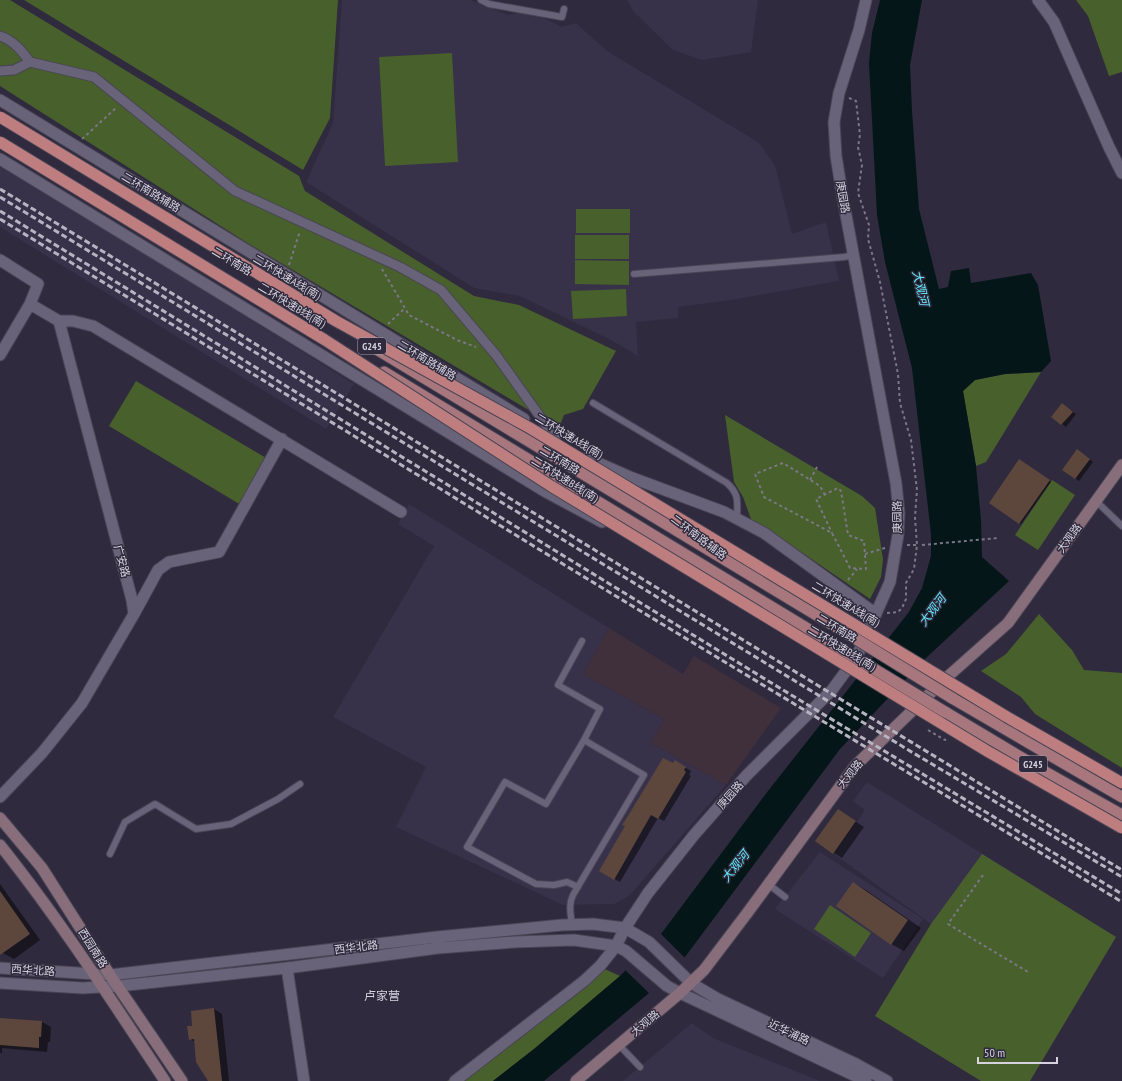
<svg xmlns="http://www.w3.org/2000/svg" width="1122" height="1081" font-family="'PT Sans Narrow','Noto Sans SC',sans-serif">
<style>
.built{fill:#38314a}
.industrial{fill:#3f303c}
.green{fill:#48602c}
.water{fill:#051618}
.pier{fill:#2f2a3d}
.shadow{fill:#0007}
.building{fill:#5d473d}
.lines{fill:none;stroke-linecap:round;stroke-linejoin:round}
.service-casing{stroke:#494555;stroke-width:8}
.pedestrian-casing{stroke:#494555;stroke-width:11}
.minor-casing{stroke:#494555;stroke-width:13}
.tertiary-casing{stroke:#494555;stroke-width:13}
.secondary-casing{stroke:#494555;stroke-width:13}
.primary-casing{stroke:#494555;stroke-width:13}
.path{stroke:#7b7787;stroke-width:2;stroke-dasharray:3 3;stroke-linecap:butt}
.service{stroke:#686379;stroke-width:6}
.pedestrian{stroke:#686379;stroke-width:9}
.minor{stroke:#686379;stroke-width:11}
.tertiary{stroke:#686379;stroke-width:11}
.secondary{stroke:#886d7b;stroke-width:11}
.primary{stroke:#a8777e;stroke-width:11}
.rail{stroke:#b7b4c1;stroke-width:3;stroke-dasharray:6 3;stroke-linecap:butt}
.primary-bridge-casing{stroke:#494555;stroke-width:13;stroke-linecap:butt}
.trunk-bridge-casing{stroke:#494555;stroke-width:13;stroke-linecap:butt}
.primary-bridge{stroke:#a8777e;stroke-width:11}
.trunk-bridge{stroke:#be7e80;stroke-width:11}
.labels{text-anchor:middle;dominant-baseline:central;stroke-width:3;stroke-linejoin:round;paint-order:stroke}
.shield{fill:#2f2a3d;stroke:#a4a0ae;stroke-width:1}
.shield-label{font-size:10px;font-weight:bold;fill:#d6d3df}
.street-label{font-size:11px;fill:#d6d3df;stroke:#2f2a3d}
.water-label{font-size:12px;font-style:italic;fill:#61e9fc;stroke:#2f2a3d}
.neighbourhood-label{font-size:12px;fill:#d6d3df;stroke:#2f2a3d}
</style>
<rect width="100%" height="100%" fill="#2f2a3d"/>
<path class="built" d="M342,0H470L508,15L528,11L562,27L576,23L607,51L758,142L775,165L792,234L826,222L839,281L731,300L678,307V318L636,322L638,356L611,340L520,296L474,288L306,182L333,123Z
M627,0H758L751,52L702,60L673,50L633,11Z
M0,164L354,384L326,429L0,227Z
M409,504L609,628L583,674L664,719L651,743L726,785L629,896L614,904L563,905L396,827L426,767L333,717L434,546L398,524Z
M867,782L1116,937L1030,1081H981L875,1016L931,924L834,854L865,810L853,801Z
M820,852L923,919L883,978L775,909Z
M692,1023L713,1038L820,1081H623Z"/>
<path class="industrial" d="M609,628L683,674L694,656L781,708L726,785L651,743L664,719L583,674Z"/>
<path class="green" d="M0,0H10L299,176L305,191L474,296L519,305L616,351L583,409L564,415L559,428L249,244L0,86Z
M24,0H338L330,118L303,170Z
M1076,0H1122V72L1109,76L1088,16Z
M452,53L458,162L385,166L379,57Z
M576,209H630V233H576Z
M575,235H629V259H575Z
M575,260L629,261V285L575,284Z
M626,289L627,316L573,319L571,291Z
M1041,372L986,462L976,466L963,391L975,380L1005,374Z
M136,381L268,459L241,505L109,426Z
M725,415L862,496L875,508L883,559L881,577L870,599L779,537L752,522L743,497L734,482Z
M1052,480L1075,495L1038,550L1015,535Z
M1039,614L1072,650L1084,670L1122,673V768L1035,714L1021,697L981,671L1006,654Z
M982,854L1116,937L1030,1081H981L875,1016L931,924Z
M830,905L871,933L855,957L814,929Z
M596,965L620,976L534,1049L493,1081H447Z"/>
<path class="water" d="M880,0H922L910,65L912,111L919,209L939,289L948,287L951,271L969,268L971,283L1031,273L1038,285L1051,361L1041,372L1005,374L975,380L963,391L976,466L981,520L982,557L1009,581L927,657L840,749L685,957L649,993L544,1081H493L534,1049L620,976L661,934L768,791L909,612L922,588L931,556V534L912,368L885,262L877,215L869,63L872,33Z"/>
<path class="pier" d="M659,932L686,959L650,994L624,969Z"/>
<path class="shadow" d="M1066,407L1076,414L1066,427L1052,417Z
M1081,453L1093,462L1079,481L1063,469Z
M1019,460L1051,482L1021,524L990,502Z
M675,761L691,771L689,775L691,776L664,821L658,818L620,882L600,871Z
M838,810L864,827L842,858L834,853Z
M854,883L866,890L921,928L904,951L891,944Z
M0,884L40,940L14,959L3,953L0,948Z
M214,1009L222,1014L229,1081H209L195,1042L190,1039L193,1027Z
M0,1019L42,1022L51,1027L50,1042H48L47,1052L2,1048V1053H0Z"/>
<path class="building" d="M1062,403L1073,412L1061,425L1051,417Z
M1077,449L1090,459L1075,479L1062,470Z
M1019,459L1050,480L1019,524L989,503Z
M663,758L673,763L675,760L686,767L684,770L686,772L658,819L651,815L614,880L599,871L625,826L622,825L628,816Z
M838,809L856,821L833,854L815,841Z
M853,882L908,920L891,945L836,906Z
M0,891L30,934L0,955Z
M214,1008L222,1081H208L196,1062L194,1039L189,1040L187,1026H192L191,1011Z
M0,1018L42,1021L41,1037H39V1048L0,1045Z"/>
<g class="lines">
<defs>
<path id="service" d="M481,0L489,4L562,17L564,9
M634,274L844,257L854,255
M593,403L727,483C740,495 737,502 737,518
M1096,501L1122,526
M110,854L125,822L155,804L196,829L231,824L278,799L300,784
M768,884L785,897
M578,887L567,882L554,885L536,884L467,847L505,782L546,804L584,740
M572,925C571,915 568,905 573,895L644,775L584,740L600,709L558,685L582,641
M619,1045L640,1067"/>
<path id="pedestrian" d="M0,36C13,40 22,51 30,62L94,77L235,191L400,267L441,290L496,355L556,439
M0,71L14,70L30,62"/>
<path id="minor" d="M1038,0L1054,22L1109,147L1122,173
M0,100L524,419
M0,159L546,492L602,522
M0,260L38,284L30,304L0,355
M59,321H73L93,326L401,512
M683,526L711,546
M134,614L158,570L169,562L219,552L282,439
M0,797L42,753L82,703L134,614L132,600L59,321L30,304
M287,968L304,1081
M455,1081L584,981L600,966L616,946"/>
<path id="tertiary" d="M587,458L630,477L724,512L764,533L876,614
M616,946L625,928L648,893L694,835L746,776L832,690L857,656L890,582L898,535L899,513L896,483L843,199L836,156L834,122L839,93L859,30L866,0
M0,968L110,975L437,937L562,925L593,924L625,928L649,942L691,983L718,999L856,1064L887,1081
M0,983L83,988L119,986L287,968L438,948L515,942L574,940L616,946L626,951L667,986L680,993L866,1081"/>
<path id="secondary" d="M0,818L42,868L110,975L182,1081
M0,845C60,920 112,1001 165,1081
M576,1081L680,993L704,970L748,912L855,766L945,679L1008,623L1122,465"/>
<path id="primary" d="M378,350L843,631
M384,372L836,646
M952,698L1122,797
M945,712L1047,773L1122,815"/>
</defs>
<use href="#service" class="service-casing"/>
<use href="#pedestrian" class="pedestrian-casing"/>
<use href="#minor" class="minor-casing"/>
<use href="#tertiary" class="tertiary-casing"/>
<use href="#secondary" class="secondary-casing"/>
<use href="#primary" class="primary-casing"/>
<path class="path" d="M849,98L856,101L860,135L858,147L862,165L858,193L869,225L868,239L880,282L898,374L900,403L911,440L917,490L915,517L917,545L914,569L906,583V599L902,608L898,612L887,613
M82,139L117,107
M289,265L300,231
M382,269L409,315L457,340L476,347
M388,324L405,308
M810,480L817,467
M825,495L820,486L783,463L755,474L764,497L832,533L850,568L866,569L864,541L848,535L841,491L838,488L816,499L832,533
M907,545H916
M922,545L998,538
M865,554L885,548
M848,580L857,569
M928,730L945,740L947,738
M983,875L948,924L1028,972"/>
<use href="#service" class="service"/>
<use href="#pedestrian" class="pedestrian"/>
<use href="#minor" class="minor"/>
<use href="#tertiary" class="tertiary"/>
<use href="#secondary" class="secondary"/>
<use href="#primary" class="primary"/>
<path class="rail" d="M0,189L1122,870
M0,197L910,751L1122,877
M0,211L783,690L1122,894
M0,219L576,572L1122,902"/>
<defs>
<path id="primary-bridge" d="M843,631L952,698
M836,646L945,712"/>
<path id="trunk-bridge" d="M0,117L336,321L530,428L1007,717L1122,783
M0,142L325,340L551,486L987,751L1122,828"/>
</defs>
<use href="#primary-bridge" class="primary-bridge-casing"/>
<use href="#trunk-bridge" class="trunk-bridge-casing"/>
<use href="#primary-bridge" class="primary-bridge"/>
<use href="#trunk-bridge" class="trunk-bridge"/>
</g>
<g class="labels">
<g class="shield">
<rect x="358" y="338" width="28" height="16" rx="3"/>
<rect x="1019" y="756" width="28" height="16" rx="3"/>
</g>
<g class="shield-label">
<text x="372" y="346">G245</text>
<text x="1033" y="764">G245</text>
</g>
<g class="street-label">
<text transform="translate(151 192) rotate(31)">二环南路辅路</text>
<text transform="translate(843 197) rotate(80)">庚园路</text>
<text transform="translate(232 261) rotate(31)">二环南路</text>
<text transform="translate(287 277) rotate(31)">二环快速A线(南)</text>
<text transform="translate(292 305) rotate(31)">二环快速B线(南)</text>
<text transform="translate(427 360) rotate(31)">二环南路辅路</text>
<text transform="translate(569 436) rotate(31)">二环快速A线(南)</text>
<text transform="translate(560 460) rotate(31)">二环南路</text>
<text transform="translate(565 479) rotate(32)">二环快速B线(南)</text>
<text transform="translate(897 517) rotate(-91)">庚园路</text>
<text transform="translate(699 537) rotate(37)">二环南路辅路</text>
<text transform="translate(1069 538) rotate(-54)">大观路</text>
<text transform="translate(122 561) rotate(75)">广安路</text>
<text transform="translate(846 604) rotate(31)">二环快速A线(南)</text>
<text transform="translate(837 628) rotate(31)">二环南路</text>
<text transform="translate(842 648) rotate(31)">二环快速B线(南)</text>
<text transform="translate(850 774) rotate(-51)">大观路</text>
<text transform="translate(730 795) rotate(-49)">庚园路</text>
<text transform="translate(356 947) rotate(-7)">西华北路</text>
<text transform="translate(93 948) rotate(58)">西园南路</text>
<text transform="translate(33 970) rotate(4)">西华北路</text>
<text transform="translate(645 1023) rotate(-40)">大观路</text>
<text transform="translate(789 1032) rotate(25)">近华浦路</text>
</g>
<g class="water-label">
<text transform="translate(921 288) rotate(77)">大观河</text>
<text transform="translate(932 610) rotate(-53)">大观河</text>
<text transform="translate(735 866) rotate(-51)">大观河</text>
</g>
<g class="neighbourhood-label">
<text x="382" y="995">卢家营</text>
</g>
</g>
<path d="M978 1057v6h79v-6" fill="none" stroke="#d6d3df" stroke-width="2"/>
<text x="984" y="1057" font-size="12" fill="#d6d3df" stroke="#2f2a3d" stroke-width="3" paint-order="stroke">50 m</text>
</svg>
